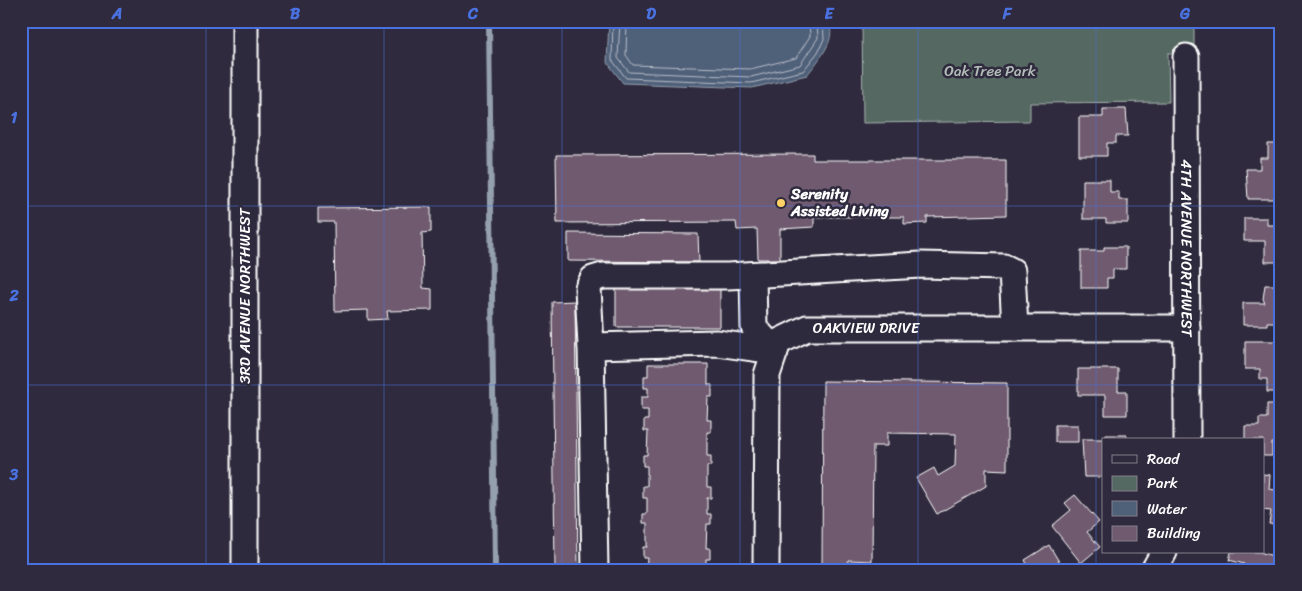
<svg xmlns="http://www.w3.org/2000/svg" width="1302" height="591" font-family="Sriracha,sans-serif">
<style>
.green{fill:#546962;stroke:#aab4b0}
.water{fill:#4f6079;stroke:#95a0af}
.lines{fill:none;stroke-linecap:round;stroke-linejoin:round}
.shore{stroke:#b9bfc9;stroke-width:1}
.stream{stroke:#95a0af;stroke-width:6}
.building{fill:#705a6f;stroke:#fff}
.minor-casing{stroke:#fff;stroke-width:29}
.minor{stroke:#2f2a3d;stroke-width:25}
.grid{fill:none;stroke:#4a71e0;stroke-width:1;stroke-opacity:0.55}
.poi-dot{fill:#ffd166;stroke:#2f2a3d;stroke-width:2}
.labels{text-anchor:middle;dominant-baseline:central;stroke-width:5;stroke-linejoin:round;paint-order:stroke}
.park-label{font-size:15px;fill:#b2bcb8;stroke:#2f2a3d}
.poi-label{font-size:15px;font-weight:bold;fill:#fff;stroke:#2f2a3d;text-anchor:start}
.street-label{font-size:15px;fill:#fff;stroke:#2f2a3d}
.neatline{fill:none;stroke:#4a71e0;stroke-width:2}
.grid-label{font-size:16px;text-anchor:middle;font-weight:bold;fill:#4a71e0}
</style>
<rect width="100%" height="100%" fill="#2f2a3d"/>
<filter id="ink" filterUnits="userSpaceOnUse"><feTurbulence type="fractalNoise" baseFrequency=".02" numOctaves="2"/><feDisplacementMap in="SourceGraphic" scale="10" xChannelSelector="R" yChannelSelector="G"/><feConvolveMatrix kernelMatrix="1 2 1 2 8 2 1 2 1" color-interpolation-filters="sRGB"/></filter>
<g filter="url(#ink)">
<path class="green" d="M862,21H1194V53H1168L1169,102L1030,103V121L863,123Z"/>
<path class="water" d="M609,21H827C840,38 816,63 807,75L752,88L623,83L607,62Z"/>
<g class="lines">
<path class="shore" d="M613,21L612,60L626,78L751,83L803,71L818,52L824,39L823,21
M620,21L618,58L629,72L751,77L800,65L818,38L817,21
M627,21L626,55L633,65L750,69L796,58L810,36L809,21"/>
<path class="stream" d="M489,21L495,570"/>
</g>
<path class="building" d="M1103,109H1126L1128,136H1116V143H1107V156H1079V117H1103Z
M1268,144H1281V186H1277V199H1248L1246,169H1260V158H1268Z
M813,154V160H1006V215L927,217V223L904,224V217H814V227L780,229V259H758L757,229L737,230L736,222L557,223L556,155Z
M1083,180H1110V192H1119V200H1128V223H1106V219H1083Z
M431,207V232L422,233L423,288L432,289V310L387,311L388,319L368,320V310L335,311L334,222H318V208Z
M1244,218H1267V225H1281V262H1265V241H1244Z
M568,233L698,234L699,262L568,261Z
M1104,247H1126V269H1113V278H1107V288H1081V251H1104Z
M616,283L720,284V327H616Z
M1265,285H1281V322H1267V325H1243V303H1265L1263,299Z
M575,301L578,570H555L552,302Z
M1245,341H1276V353H1281V392H1267V379H1260V369H1245Z
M648,364H708V385H712V397H708L707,420H711V432H707V456H711V466H707V487H711V498H707V514H711V524H707L706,548H710V559H706V570H646L647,558H643V547H647V523H643V514H647V498H643V486H647V466H643V455H647L648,431H644V420H648V410H641V397H648V388H644V376H648Z
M1078,369H1118V391H1127V415H1105V395H1078Z
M823,381L1007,383V470L986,469V486L937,514L916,478L934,468L938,476L955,466L956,434L887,433V446H873L872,561L848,560V570H822Z
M1267,404H1281V443H1272V456H1263V440H1245V426H1259V418H1267Z
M1055,425H1078V442H1055Z
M1105,435H1127V440H1103V477H1084L1082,439H1105Z
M1263,474L1270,475L1269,489L1281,491V525L1269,524L1271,511L1263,510Z
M1075,495L1099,522L1087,532L1100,547L1081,563L1052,526L1071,510L1065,503Z
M1049,545L1064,570H1030L1025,560Z
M1231,552H1259L1281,558V563L1279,570H1242L1244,564L1229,560Z"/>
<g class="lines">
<defs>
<g id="minor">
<path id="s1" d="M1186,57L1187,440"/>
<path d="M753,275L754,327L775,351"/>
<path d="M591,346L588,288L593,279L603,276H728L921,265L1004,267L1012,271L1015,328"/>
<path d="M245,570V21"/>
<path d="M595,570L591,346L717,343L775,351"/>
<path id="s2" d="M766,570L767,375L778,342L807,328H1187"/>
<path d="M1154,570L1164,552"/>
</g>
</defs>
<use href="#minor" class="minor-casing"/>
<use href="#minor" class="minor"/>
</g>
</g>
<path class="grid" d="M206,21V570M384,21V570M562,21V570M740,21V570M918,21V570M1096,21V570M21,206H1281M21,385H1281"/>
<circle class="poi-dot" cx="781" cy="203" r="5"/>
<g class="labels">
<g class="park-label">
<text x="990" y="71">Oak Tree Park</text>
</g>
<g class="poi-label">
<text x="791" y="194">Serenity<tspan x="791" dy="17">Assisted Living</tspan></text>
</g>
<g class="street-label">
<text stroke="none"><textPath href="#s1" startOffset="191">4TH AVENUE NORTHWEST</textPath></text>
<text transform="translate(245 296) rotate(-90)">3RD AVENUE NORTHWEST</text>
<text stroke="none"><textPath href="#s2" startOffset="321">OAKVIEW DRIVE</textPath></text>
</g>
</g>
<rect width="1302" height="591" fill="none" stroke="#2f2a3d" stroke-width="55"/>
<rect x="1102" y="438" width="162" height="115" fill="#2f2a3d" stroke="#827f8b"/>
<rect x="1112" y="455" width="25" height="8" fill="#2f2a3d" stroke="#827f8b"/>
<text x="1147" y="464" font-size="15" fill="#ffffff">Road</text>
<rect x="1112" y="476" width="25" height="15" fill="#546962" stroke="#827f8b"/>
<text x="1147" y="488" font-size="15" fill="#ffffff">Park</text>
<rect x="1112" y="501" width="25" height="15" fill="#4f6079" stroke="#827f8b"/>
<text x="1147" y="514" font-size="15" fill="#ffffff">Water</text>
<rect x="1112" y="526" width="25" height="15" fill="#705a6f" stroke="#827f8b"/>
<text x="1147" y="538" font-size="15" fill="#ffffff">Building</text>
<rect x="28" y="28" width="1246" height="536" class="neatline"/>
<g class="grid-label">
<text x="117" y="19">A</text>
<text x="295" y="19">B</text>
<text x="473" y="19">C</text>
<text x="651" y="19">D</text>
<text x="829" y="19">E</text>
<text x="1007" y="19">F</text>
<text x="1185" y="19">G</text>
<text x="14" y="123">1</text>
<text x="14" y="301">2</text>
<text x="14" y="480">3</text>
</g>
</svg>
